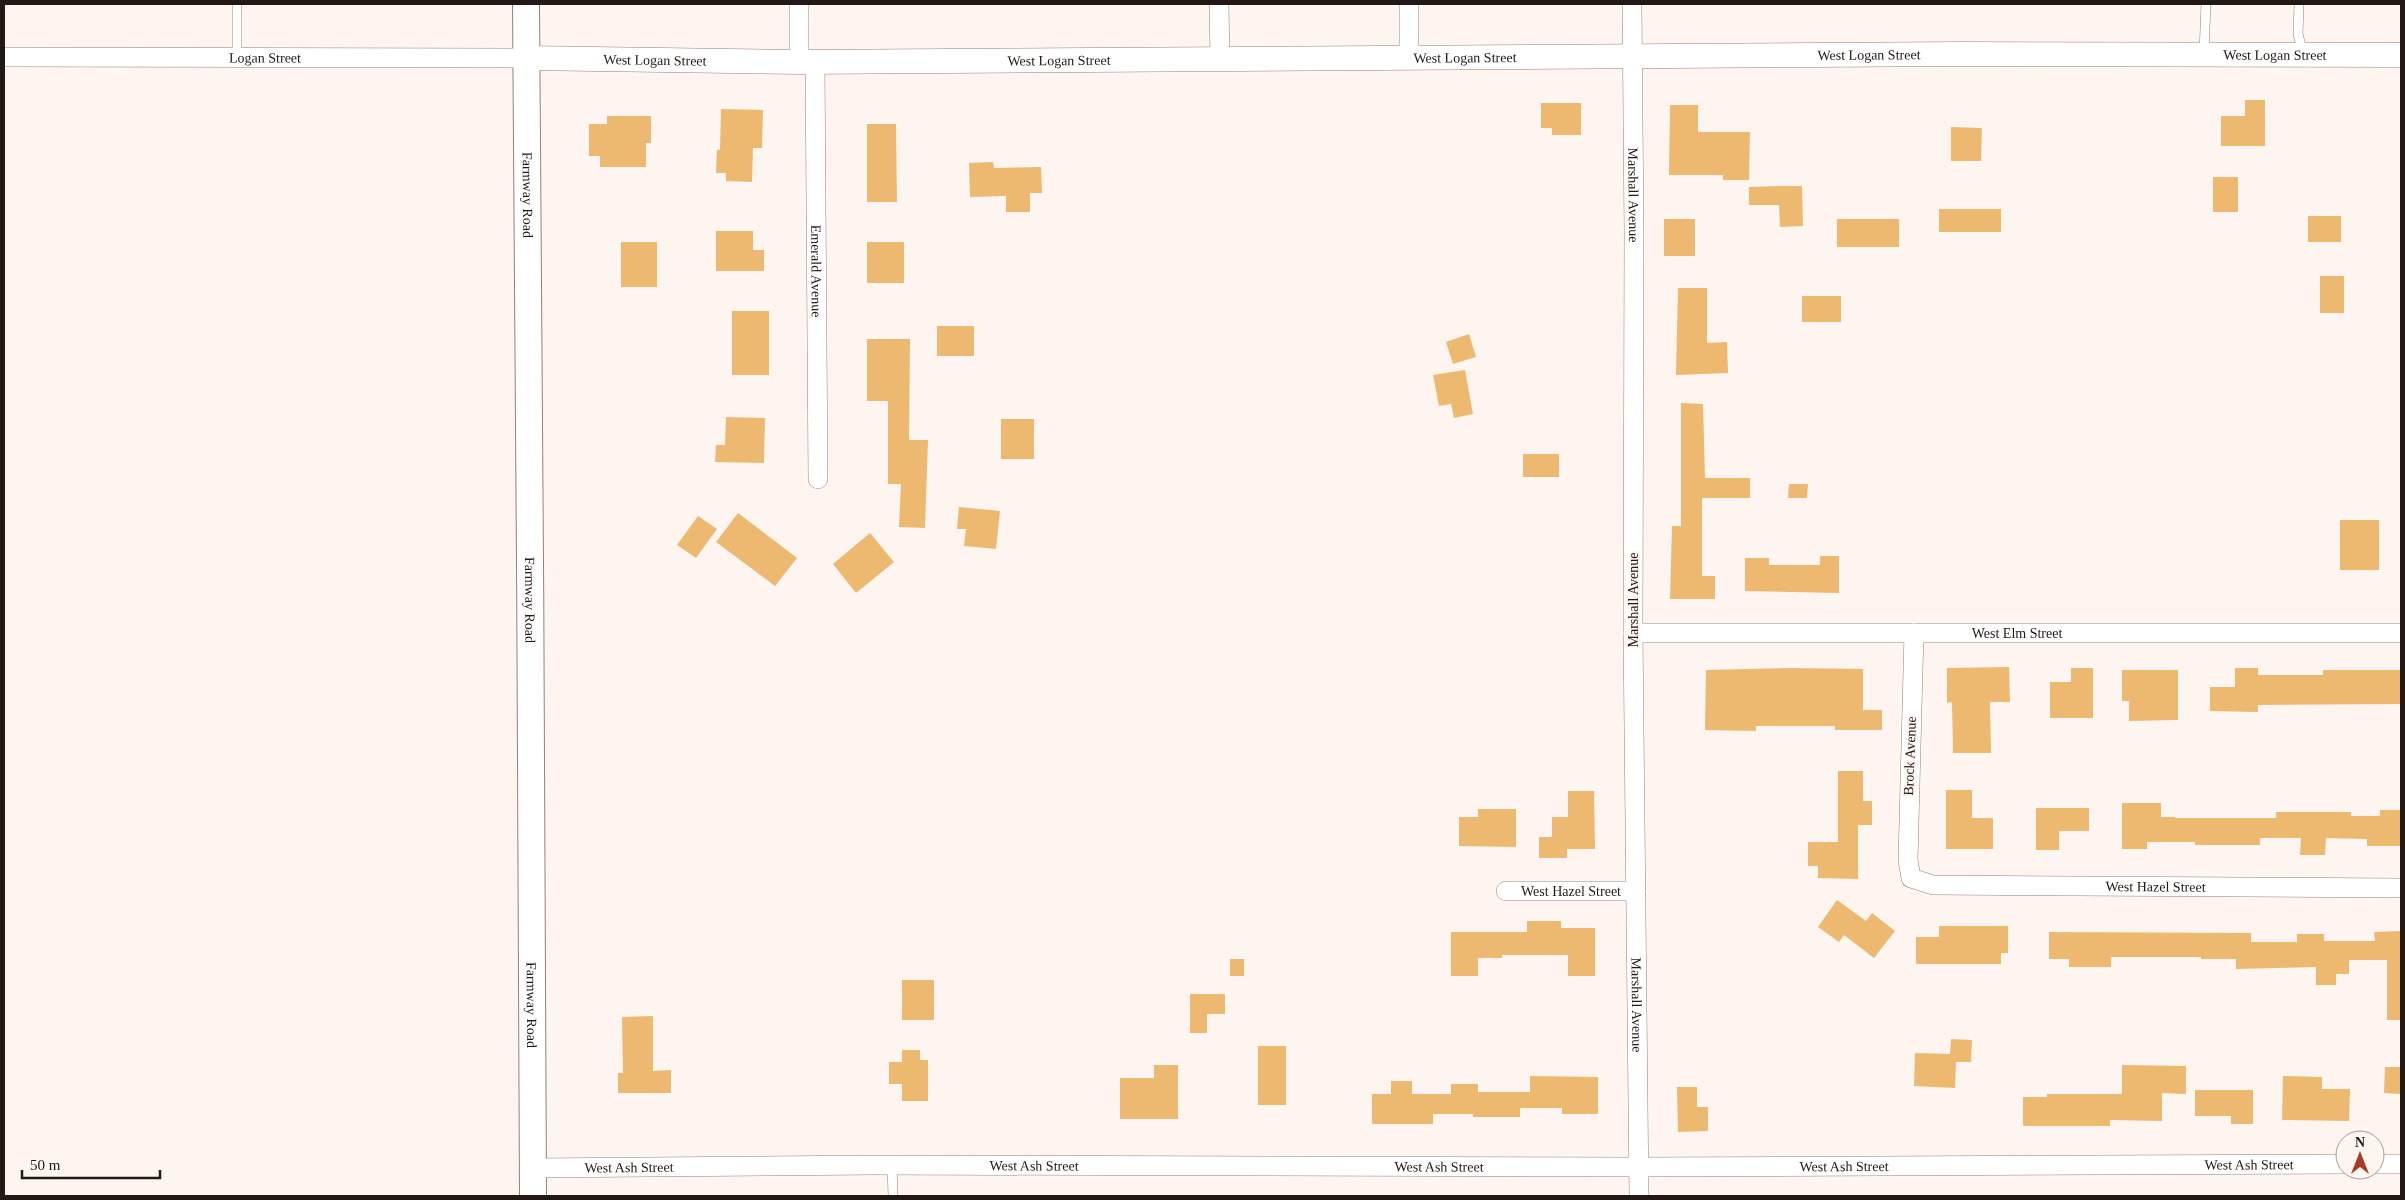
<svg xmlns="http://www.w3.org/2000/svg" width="2405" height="1200" font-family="'Times New Roman',serif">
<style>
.building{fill:#edb970}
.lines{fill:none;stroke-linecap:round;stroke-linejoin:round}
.service-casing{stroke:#978078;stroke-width:10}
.minor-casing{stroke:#978078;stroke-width:20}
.tertiary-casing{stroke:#978078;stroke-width:25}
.secondary-casing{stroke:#978078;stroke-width:28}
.service{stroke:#fff;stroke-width:9}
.minor{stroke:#fff;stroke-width:19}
.tertiary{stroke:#fff;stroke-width:24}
.secondary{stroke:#fff;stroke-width:26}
.labels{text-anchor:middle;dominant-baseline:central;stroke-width:4;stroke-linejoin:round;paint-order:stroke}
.street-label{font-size:14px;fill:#221916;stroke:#fef4f0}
</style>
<rect width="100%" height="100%" fill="#fef4f0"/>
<path class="building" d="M2245,100H2265V146H2221V116H2245Z
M1541,103H1581V135H1552V128H1541Z
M1670,105H1698V132H1750L1749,180H1723V175H1669Z
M721,109L763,110L762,148H753L752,182L726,181V173H716L717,150H720Z
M607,116H651V143H646V167H600V156H589V124H607Z
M867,124H896L897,202H867Z
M1951,127L1982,128L1981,161H1951Z
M993,162L994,168L1041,167L1042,193H1030V212H1006V196L970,197L969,163Z
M2213,177H2238V212H2213Z
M1779,186H1802L1803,226L1780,227L1779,205H1749V187Z
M1939,209H2001V232H1939Z
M2308,216H2341V242H2308Z
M1664,219H1695V256H1664Z
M1837,219H1899V247H1837Z
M716,231H753V250H764V271H716Z
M621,242H657V287H621Z
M867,242H904V283H867Z
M2320,276H2344V313H2320Z
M1678,288H1707V343L1727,342L1728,373L1676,375Z
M1802,296H1841V322H1802Z
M732,311H769V375H732Z
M937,326H974V356H937Z
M1469,334L1476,357L1453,364L1446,342Z
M867,339H910L909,440H928L925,528L899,527L901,484H888V401H867Z
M1465,370L1473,414L1454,418L1451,404L1439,406L1433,375Z
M1681,403L1703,404L1705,478H1750V498H1702V576H1715V599H1670L1672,526H1681Z
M726,417L765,418L764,463L715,462L716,445H725Z
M1001,419H1034V459H1001Z
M1523,454H1559V477H1523Z
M1789,484H1808L1807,498H1788Z
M959,507L1000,511L996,549L964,546L966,529H957Z
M738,513L797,558L775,586L716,542Z
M698,516L717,529L696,558L677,545Z
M2340,520H2379V570H2340Z
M870,533L894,562L856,593L833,564Z
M1820,556H1839V593L1745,591V558H1769V565H1820Z
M2009,667L2010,702H1990L1991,753H1953L1952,702L1947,703V668Z
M1790,668L1863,669V710H1882V730H1835V726H1756V731L1705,730L1706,670Z
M2071,668H2093V718H2050V682H2071Z
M2235,668H2258V675H2323V670H2401V704L2258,705V712L2210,711V687H2235Z
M2122,670H2178V720L2129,721V701H2122Z
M1838,771H1863V801H1872V825H1858V879L1818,878V866H1808V842H1838Z
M1946,790H1972V818H1993V849H1946Z
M1568,791H1594L1595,849H1567V858H1539V837H1552V817H1568Z
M2122,803H2161V817H2175V818H2276V812H2351V816H2380V810H2401V846H2367V839L2326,838L2325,855H2300L2301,838H2260V845H2195V842H2147V849H2122Z
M2036,808H2089V831H2059V850H2036Z
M1478,809H1516V847L1459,846V817H1478Z
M1837,900L1866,921L1872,913L1895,931L1874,958L1844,935L1839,942L1818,927Z
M1527,921H1561V928H1595V976H1568V955H1502V958H1478V976H1451V932H1527Z
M1939,926H2008V953H2001V964H1916V937H1939Z
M2401,931V1020H2387V960H2349V974H2336V985H2316V967L2236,969V959H2201V957H2111V967H2069V959H2049V932L2251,933V942H2297V934H2324V941H2375L2374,932Z
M1230,959H1244V976H1230Z
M902,980H934V1020H902Z
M1190,994H1225V1014H1207V1033H1190Z
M653,1016V1071L671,1070V1093H618V1073H623L622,1017Z
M1951,1039L1972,1040L1971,1062H1956L1955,1088L1914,1086L1915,1053L1950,1054Z
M1258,1046H1286V1105H1258Z
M902,1050H920V1060H928V1101H902V1084H889V1062H902Z
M1154,1065H1178V1119H1120V1078H1154Z
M2122,1065L2186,1066V1094L2162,1093V1121L2110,1120V1126H2023V1097H2047V1094H2122Z
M2385,1067H2401V1094L2384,1093Z
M1530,1076L1598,1077V1114H1562V1108H1520V1117H1473V1114H1433V1124H1372V1094H1391V1081H1412V1094H1451V1084H1478V1092H1530Z
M2283,1076L2322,1077V1089H2350L2349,1121L2282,1120Z
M1677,1087H1697V1107H1708V1131L1678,1132Z
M2195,1090H2253V1124H2231V1116H2195Z"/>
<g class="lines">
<defs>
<path id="service" d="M237,4V57
M2299,4L2298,34L2303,54
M2204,53L2206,4
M892,1165L893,1196"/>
<g id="minor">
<path d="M799,4V62"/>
<path d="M1219,4L1220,58"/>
<path d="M1409,4V57"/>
<path id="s1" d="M1632,4L1634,233L1633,633L1639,1196"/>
<path id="s2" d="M4,57L527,58"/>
<path id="s3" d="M815,62L818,479"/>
<path id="s4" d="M1633,633H2401"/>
<path id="s5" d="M1914,633L1908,860L1911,878L1933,885L2401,888"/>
<path id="s6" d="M1506,891H1636"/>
<path d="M2375,1164H2401"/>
<path id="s7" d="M533,1168L874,1165L1639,1167L2345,1164"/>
</g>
<g id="tertiary">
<path id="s8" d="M527,58L799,62L1962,54L2401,55"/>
</g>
<g id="secondary">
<path id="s9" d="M526,4C531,401 530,799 533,1196"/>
</g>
</defs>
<use href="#service" class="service-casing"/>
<use href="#minor" class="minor-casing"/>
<use href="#tertiary" class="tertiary-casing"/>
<use href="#secondary" class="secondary-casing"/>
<use href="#service" class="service"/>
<use href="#minor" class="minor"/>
<use href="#tertiary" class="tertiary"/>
<use href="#secondary" class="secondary"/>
</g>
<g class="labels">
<g class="street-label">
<text stroke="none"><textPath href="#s8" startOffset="1748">West Logan Street</textPath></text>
<text stroke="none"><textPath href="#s8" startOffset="1342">West Logan Street</textPath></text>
<text stroke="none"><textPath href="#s2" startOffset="261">Logan Street</textPath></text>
<text stroke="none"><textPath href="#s8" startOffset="938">West Logan Street</textPath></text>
<text stroke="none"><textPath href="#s8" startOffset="128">West Logan Street</textPath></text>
<text stroke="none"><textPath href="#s8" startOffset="532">West Logan Street</textPath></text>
<text stroke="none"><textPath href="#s9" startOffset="191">Farmway Road</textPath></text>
<text stroke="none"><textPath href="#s1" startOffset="191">Marshall Avenue</textPath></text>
<text stroke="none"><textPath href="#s3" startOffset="209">Emerald Avenue</textPath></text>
<text stroke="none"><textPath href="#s9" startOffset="596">Farmway Road</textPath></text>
<text transform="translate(1633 600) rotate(-90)">Marshall Avenue</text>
<text stroke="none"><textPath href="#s4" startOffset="384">West Elm Street</textPath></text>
<text transform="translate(1910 756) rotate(-88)">Brock Avenue</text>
<text stroke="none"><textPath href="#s5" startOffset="491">West Hazel Street</textPath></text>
<text stroke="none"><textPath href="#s6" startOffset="65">West Hazel Street</textPath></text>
<text stroke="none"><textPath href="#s9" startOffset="1001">Farmway Road</textPath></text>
<text stroke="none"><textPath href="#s1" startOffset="1001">Marshall Avenue</textPath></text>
<text stroke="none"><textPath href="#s7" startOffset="1716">West Ash Street</textPath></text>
<text stroke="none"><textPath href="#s7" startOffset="501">West Ash Street</textPath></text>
<text stroke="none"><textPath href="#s7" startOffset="1311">West Ash Street</textPath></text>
<text stroke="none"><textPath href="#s7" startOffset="96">West Ash Street</textPath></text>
<text stroke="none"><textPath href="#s7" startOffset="906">West Ash Street</textPath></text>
</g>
</g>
<rect width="2405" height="1200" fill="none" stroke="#221916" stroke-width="10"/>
<g transform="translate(2360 1155)"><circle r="24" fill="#fef4f0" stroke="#a69c99"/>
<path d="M0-4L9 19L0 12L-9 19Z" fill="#a53c22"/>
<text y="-8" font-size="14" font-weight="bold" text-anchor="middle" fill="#221916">N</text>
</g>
<path d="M22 1170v8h138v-8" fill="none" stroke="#221916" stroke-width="2.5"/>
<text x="30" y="1170" font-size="15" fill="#221916" stroke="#fef4f0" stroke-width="4" paint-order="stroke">50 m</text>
</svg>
